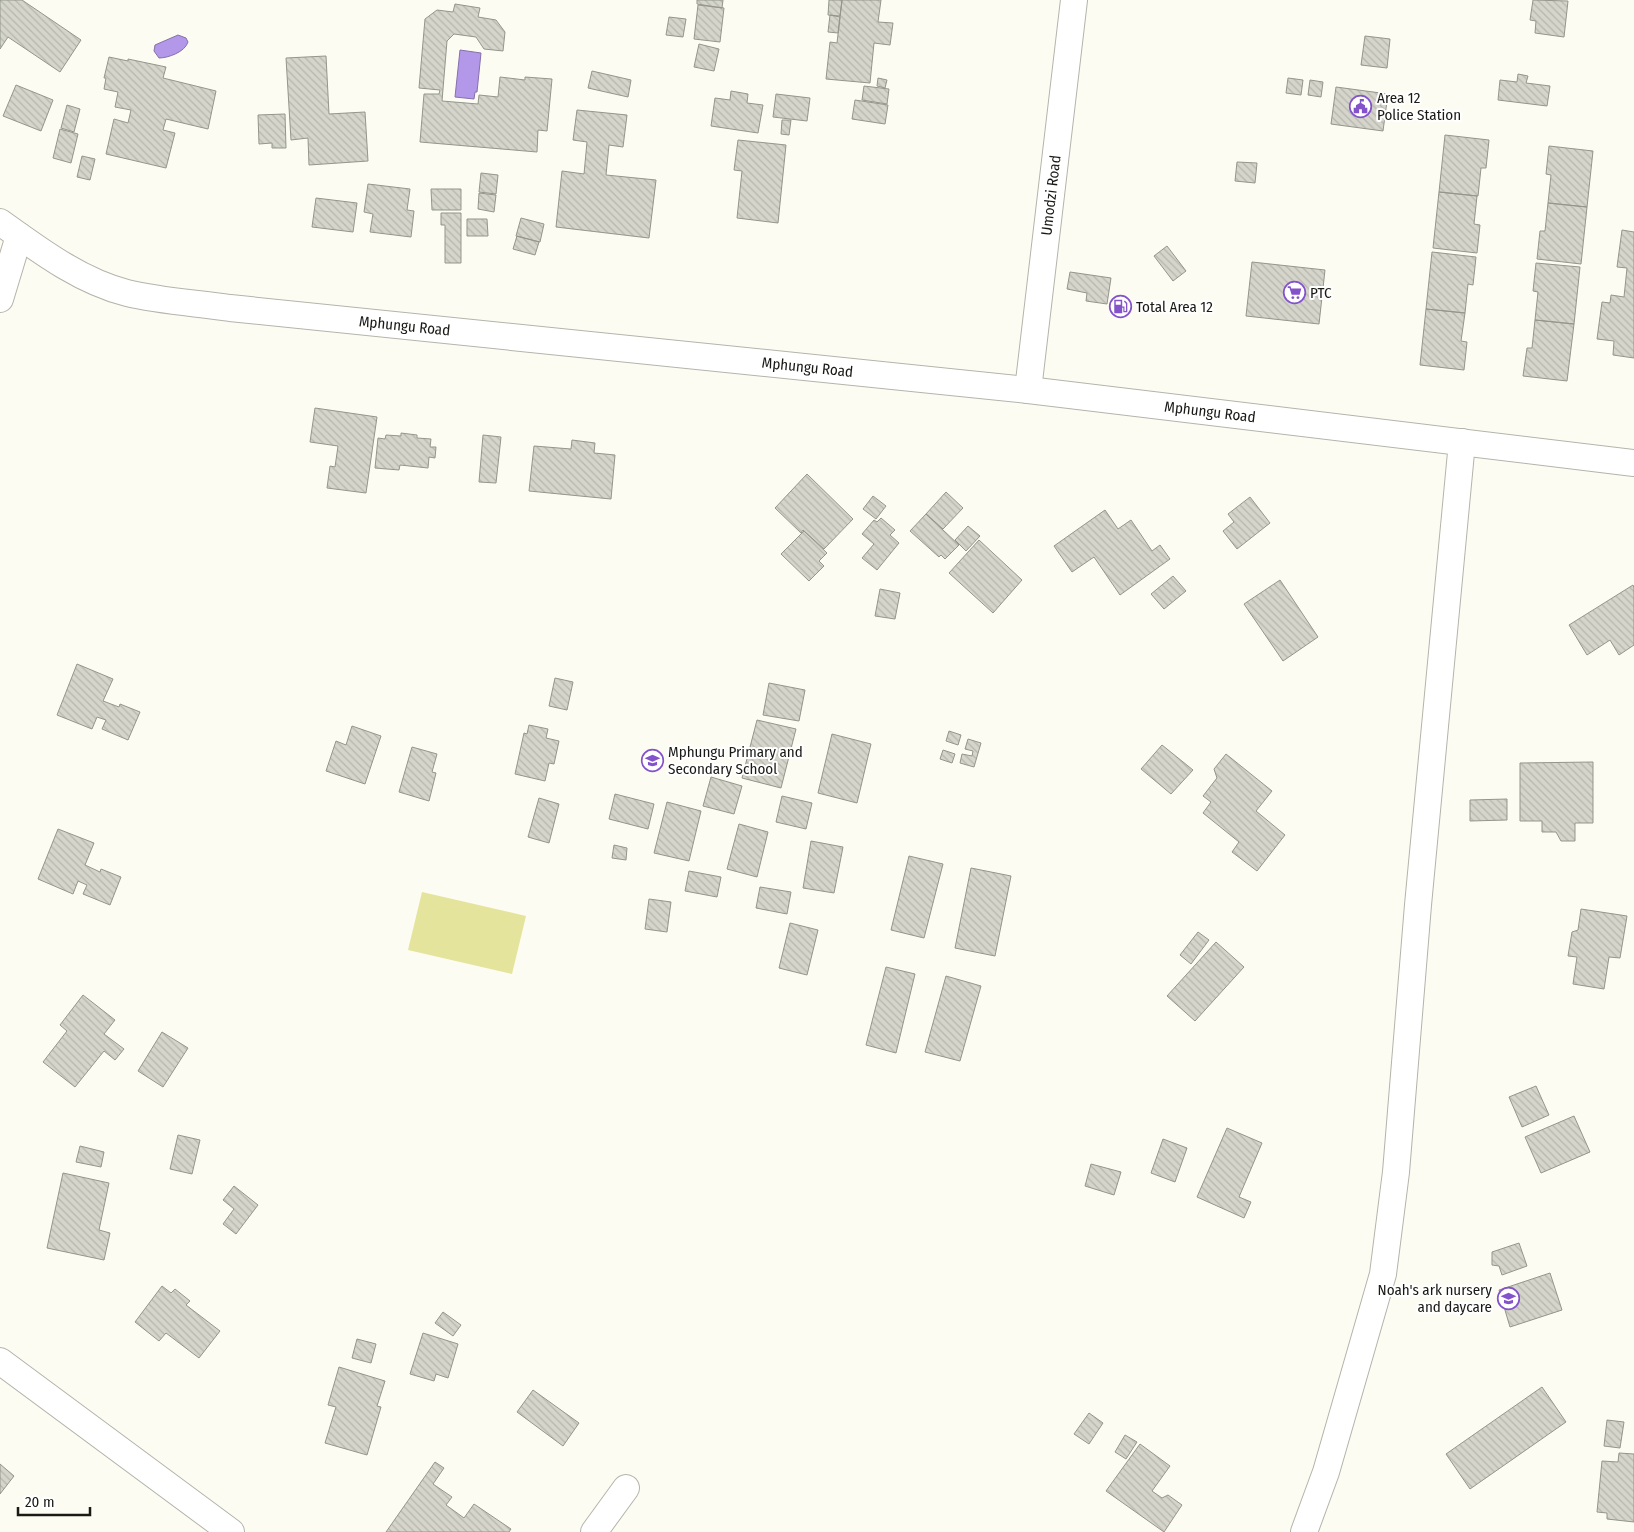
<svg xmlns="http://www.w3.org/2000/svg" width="1634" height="1532" font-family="'Fira Sans Condensed',sans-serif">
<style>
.grass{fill:#e4e49c}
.water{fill:#b397e9;stroke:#8571aa}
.building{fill:url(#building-back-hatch);stroke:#94958b}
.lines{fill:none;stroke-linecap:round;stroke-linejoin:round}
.minor-casing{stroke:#b4b4ab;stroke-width:28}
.minor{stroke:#fff;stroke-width:26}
.labels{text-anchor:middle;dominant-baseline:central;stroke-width:4;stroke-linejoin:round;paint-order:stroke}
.poi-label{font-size:15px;fill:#191916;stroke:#fff;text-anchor:start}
.street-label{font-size:15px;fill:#191916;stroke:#fff}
</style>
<defs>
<pattern id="building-back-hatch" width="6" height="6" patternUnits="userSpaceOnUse" patternTransform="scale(1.25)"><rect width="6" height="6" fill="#d5d5cb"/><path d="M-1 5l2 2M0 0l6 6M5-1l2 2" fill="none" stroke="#b6b6ae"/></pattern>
</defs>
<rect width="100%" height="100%" fill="#fcfcf2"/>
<path class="grass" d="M422,892L526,916L512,974L408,950Z"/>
<path class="water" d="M178,35L186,38L188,42C185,52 168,58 159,58L154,51L155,45Z
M460,50L481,53L477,92H475L474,99L455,97Z"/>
<path class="building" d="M0,0H22L81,40L60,72L8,37L0,49Z
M697,0H723L722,8L697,4Z
M829,0H842L840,16L828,15Z
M842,0H881L878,22L893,23L890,45L874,43L870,83L826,79L830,42L837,43Z
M1533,0L1568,1L1564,37L1535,33L1536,21L1530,20Z
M455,4L480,8L478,17L496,20L505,32L503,51L484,49L476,37L454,34L447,41L442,101L478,104L479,95L498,97L500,77L525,80V77L552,79L547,131L538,130L537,152L420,142L424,94H439L440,90L419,88L425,19L437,10L453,12Z
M698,5L724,8L720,42L694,39Z
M830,15L840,17L838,33L828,32Z
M669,17L686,19L683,37L666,35Z
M1365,36L1390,39L1387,68L1361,65Z
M699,44L719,49L714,71L694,67Z
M326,56L329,114L365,112L368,161L309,165L308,138L291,140L286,58Z
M109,57L128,61V59L166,67L163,78L216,91L208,129L166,119L163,130L175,133L166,168L106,154L114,119L128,123L131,110L115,107L118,92L104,89L106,78H104Z
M592,71L631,80L628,97L588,88Z
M1518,74L1528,76L1526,83L1550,86L1547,106L1498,100L1500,80L1517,82Z
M878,78L887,80L885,88L877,86Z
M1288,78L1303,80L1301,95L1286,93Z
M1310,80L1323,82L1321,97L1308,95Z
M16,85L53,100L41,131L3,116Z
M864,86L889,89L887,104L862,100Z
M1336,87L1388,94L1383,131L1331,124Z
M731,91L748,94L747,103L763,105L758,133L711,126L715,98L730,100Z
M776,94L810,98L807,121L773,117Z
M855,100L888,105L885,124L852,119Z
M67,105L80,109L74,132L61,128Z
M577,110L627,115L623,147L609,145L606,175L656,180L649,238L556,227L562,171L584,174L587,142L573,140Z
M285,114L286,148H272V143L259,144L258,115Z
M782,120H791L789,135L781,134Z
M60,129L78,134L71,163L53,158Z
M1445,135L1489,140L1486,168H1481L1478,196L1439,192Z
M738,140L786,145L778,223L737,218L742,171L734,170Z
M1549,146L1593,151L1587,207L1548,203L1551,175L1546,174Z
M82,156L95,159L90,180L77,177Z
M1237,162L1257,163L1255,183L1235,181Z
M481,173L498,175L496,194L479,192Z
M368,184L410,189L407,210L414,211L411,237L370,232L373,214L364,212Z
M431,189H461V210H432Z
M1439,192L1477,196L1474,224L1480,225L1477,253L1433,248Z
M479,193L496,195L494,212L478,209Z
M316,198L357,203L353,232L312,227Z
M1548,203L1587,207L1581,264L1537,259L1540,231H1545Z
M441,213H461V263H445V225H441Z
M521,218L544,224L540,242L516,236Z
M467,219H487L488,236H467Z
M1622,230L1634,232V358L1613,355L1614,341L1597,339L1602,302L1610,303L1611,295L1624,297L1627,268L1617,267Z
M517,236L539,242L535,255L513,249Z
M1167,246L1186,271L1173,281L1154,256Z
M1432,252L1476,257L1473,285L1468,284L1465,313L1426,309Z
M1252,262L1325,270L1319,324L1246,316Z
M1536,263L1580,267L1574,324L1535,320L1538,292L1533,291Z
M1070,272L1111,278L1107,304L1086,301L1087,293L1067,289Z
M1426,309L1465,313L1461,341L1467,342L1464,370L1420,365Z
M1535,320L1574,324L1567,381L1523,376L1527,348H1532Z
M315,408L377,417L366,493L327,488L330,466L335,467L338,446L310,442Z
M401,433L417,435V438L431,439L430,447H436L435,458L429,457L428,468L400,465L399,470L375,468L378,438L385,439L386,435L401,436Z
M483,435L501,437L496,483L479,482Z
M572,440L595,443L594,453L615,455L611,499L529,491L534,446L571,449Z
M807,474L853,519L824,549L803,530L801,533L775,508Z
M946,492L963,508L943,529L926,514Z
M873,496L886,506L876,519L863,509Z
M1250,497L1270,523L1237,549L1223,531L1234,522L1228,514Z
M1105,510L1118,529L1131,520L1152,551L1160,545L1170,559L1120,595L1094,557L1072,572L1054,546Z
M926,514L959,545L945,559L941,555L939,557L910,531Z
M881,518L895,530L890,535L899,543L877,570L862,558L874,544L862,534L874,520L877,522Z
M968,526L980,536L966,551L955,540Z
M804,531L827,553L819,561L824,566L809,581L781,554Z
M979,540L1022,580L993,613L949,573Z
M1173,576L1186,591L1164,609L1151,594Z
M1280,580L1318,637L1283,661L1244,604Z
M1633,585L1634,588V645L1619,655L1610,640L1587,655L1569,625Z
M880,589L900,593L895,619L875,616Z
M77,664L113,679L103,701L119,707L120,704L140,712L128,740L102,729L106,720L97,717L92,729L57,715Z
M555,678L573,682L567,710L549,706Z
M769,683L805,690L799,721L763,715Z
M757,720L796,729L781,788L742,778Z
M529,725L548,729L546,738L559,741L554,764L549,763L545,781L515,774L524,733L527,734Z
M352,726L381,736L365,784L326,771L336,741L346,745Z
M949,731L961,735L958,745L946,741Z
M832,734L871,744L857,803L818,793Z
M968,739L981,743L974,767L960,763L962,754L972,756L973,751L965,749Z
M1162,745L1193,770L1171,794L1141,769Z
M412,747L437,754L432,772L436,773L429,801L399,792Z
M943,750L955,754L952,763L940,759Z
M1226,754L1272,791L1256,811L1285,835L1257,871L1232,852L1239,842L1203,813L1211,802L1203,796L1217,778L1214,769Z
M1593,762V823H1575V841H1561L1556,832H1542V821H1520V763Z
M711,777L742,786L734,814L703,806Z
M615,794L654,804L648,829L609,819Z
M782,796L812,803L806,829L776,822Z
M539,798L559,804L549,843L528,837Z
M1507,799V820L1470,821V800Z
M667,802L701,811L689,861L654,853Z
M739,824L768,832L757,877L727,869Z
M58,829L94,843L85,865L100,872L101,869L121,877L110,905L83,894L87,885L78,881L73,894L38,879Z
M811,841L843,847L834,893L803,888Z
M614,845L627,848L626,860L612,858Z
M909,856L943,864L924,938L891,930Z
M971,868L1011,876L995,956L955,948Z
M689,871L721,877L717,897L685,891Z
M760,887L791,892L787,914L756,908Z
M649,899L671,902L667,932L645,929Z
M1581,909L1627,916L1620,958L1609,957L1604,989L1573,984L1577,957L1568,956L1572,932L1578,930Z
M790,923L818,930L807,975L779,968Z
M1198,932L1209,940L1191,964L1180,955Z
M1216,942L1244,967L1195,1021L1167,996Z
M886,967L915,974L896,1053L866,1045Z
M946,976L981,986L960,1061L925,1052Z
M83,995L115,1020L104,1034L124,1049L115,1060L104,1051L75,1087L43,1062L67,1031L60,1025Z
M162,1032L188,1048L163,1087L138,1071Z
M1536,1086L1549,1115L1522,1127L1509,1097Z
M1574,1116L1590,1152L1541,1173L1525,1137Z
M1227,1128L1262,1143L1239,1197L1251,1202L1244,1218L1197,1197Z
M178,1135L200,1140L192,1174L170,1169Z
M1163,1139L1187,1148L1175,1182L1151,1173Z
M80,1146L104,1152L101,1167L76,1162Z
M1091,1164L1121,1172L1114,1195L1085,1186Z
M63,1173L109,1183L99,1230L110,1233L104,1260L47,1248Z
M234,1186L258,1205L236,1234L223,1224L234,1209L223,1200Z
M1519,1243L1527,1266L1502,1275L1499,1266L1492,1265V1252Z
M1550,1273L1562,1310L1510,1327L1499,1290Z
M162,1286L171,1293L175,1289L190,1301L186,1305L220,1331L199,1358L166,1333L159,1341L135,1322Z
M443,1312L461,1325L453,1336L435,1323Z
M423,1333L458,1344L448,1378L436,1374L434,1381L410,1374Z
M357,1339L376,1344L371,1363L352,1358Z
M339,1367L385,1381L377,1406L381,1407L367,1455L325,1443L336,1407L328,1405Z
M1542,1387L1566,1422L1470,1489L1446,1454Z
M533,1390L579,1423L563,1446L517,1412Z
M1089,1413L1103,1423L1089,1444L1074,1434Z
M1607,1420L1624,1422L1620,1448L1604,1446Z
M1125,1435L1137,1442L1126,1459L1115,1452Z
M1140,1444L1170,1466L1152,1491L1162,1498L1168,1495L1182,1505L1164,1532L1106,1491Z
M1619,1453L1634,1454V1522L1607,1519V1513L1597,1512L1602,1461L1618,1462Z
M435,1462L444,1468L433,1484L452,1497L446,1505L464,1518L474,1504L511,1529L509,1532H386Z
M0,1464L14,1476L0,1494Z"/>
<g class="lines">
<defs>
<g id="minor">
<path id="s1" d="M0,222C39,250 80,281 127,293C160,301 196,303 230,308L1028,390L1634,463"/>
<path d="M0,299L19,236"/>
<path id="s2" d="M1028,390L1074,0"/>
<path d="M0,1361L231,1532"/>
<path d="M594,1532L626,1488"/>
<path d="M1304,1532L1326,1472L1383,1274L1396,1172L1418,905L1462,442"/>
</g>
</defs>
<use href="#minor" class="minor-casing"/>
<use href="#minor" class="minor"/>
</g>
<defs>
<symbol id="civic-ring" viewBox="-11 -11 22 22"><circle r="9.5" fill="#fff" stroke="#8353cb" stroke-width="1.5"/><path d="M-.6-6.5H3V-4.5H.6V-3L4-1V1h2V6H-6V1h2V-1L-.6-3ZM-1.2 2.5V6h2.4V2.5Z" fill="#8353cb"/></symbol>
<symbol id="supermarket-ring" viewBox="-11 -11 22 22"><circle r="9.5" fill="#fff" stroke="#8353cb" stroke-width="1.5"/><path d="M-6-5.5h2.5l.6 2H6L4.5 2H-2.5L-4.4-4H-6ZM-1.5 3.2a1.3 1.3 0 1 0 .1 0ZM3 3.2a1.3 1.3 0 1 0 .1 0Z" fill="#8353cb"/></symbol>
<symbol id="fuel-ring" viewBox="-11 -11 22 22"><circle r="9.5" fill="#fff" stroke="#8353cb" stroke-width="1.5"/><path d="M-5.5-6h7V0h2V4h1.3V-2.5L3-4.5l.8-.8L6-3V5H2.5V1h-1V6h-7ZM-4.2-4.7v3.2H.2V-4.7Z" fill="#8353cb"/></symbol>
<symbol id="school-ring" viewBox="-11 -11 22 22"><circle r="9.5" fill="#fff" stroke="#8353cb" stroke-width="1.5"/><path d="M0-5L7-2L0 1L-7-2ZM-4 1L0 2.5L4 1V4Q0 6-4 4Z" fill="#8353cb"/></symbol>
</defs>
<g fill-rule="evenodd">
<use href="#civic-ring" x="1348" y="94" width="25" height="25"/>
<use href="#supermarket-ring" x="1282" y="280" width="25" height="25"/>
<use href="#fuel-ring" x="1108" y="294" width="25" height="25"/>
<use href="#school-ring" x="640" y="748" width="25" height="25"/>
<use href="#school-ring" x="1496" y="1286" width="25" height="25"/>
</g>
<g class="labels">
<g class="poi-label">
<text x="1377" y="98">Area 12<tspan x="1377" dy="17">Police Station</tspan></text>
<text x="1310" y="293">PTC</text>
<text x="1136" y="307">Total Area 12</text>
<text x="668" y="752">Mphungu Primary and<tspan x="668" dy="17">Secondary School</tspan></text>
<text x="1492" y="1290" text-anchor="end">Noah's ark nursery<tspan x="1492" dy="17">and daycare</tspan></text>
</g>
<g class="street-label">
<text stroke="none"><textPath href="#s2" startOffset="196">Umodzi Road</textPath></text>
<text stroke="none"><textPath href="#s1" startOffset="426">Mphungu Road</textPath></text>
<text stroke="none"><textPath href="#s1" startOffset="831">Mphungu Road</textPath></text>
<text stroke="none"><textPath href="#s1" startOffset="1236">Mphungu Road</textPath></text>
</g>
</g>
<path d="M18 1507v8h72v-8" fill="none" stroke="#191916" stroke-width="2.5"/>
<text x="25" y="1507" font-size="15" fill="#191916" stroke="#ffffff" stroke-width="4" paint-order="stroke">20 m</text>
</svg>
